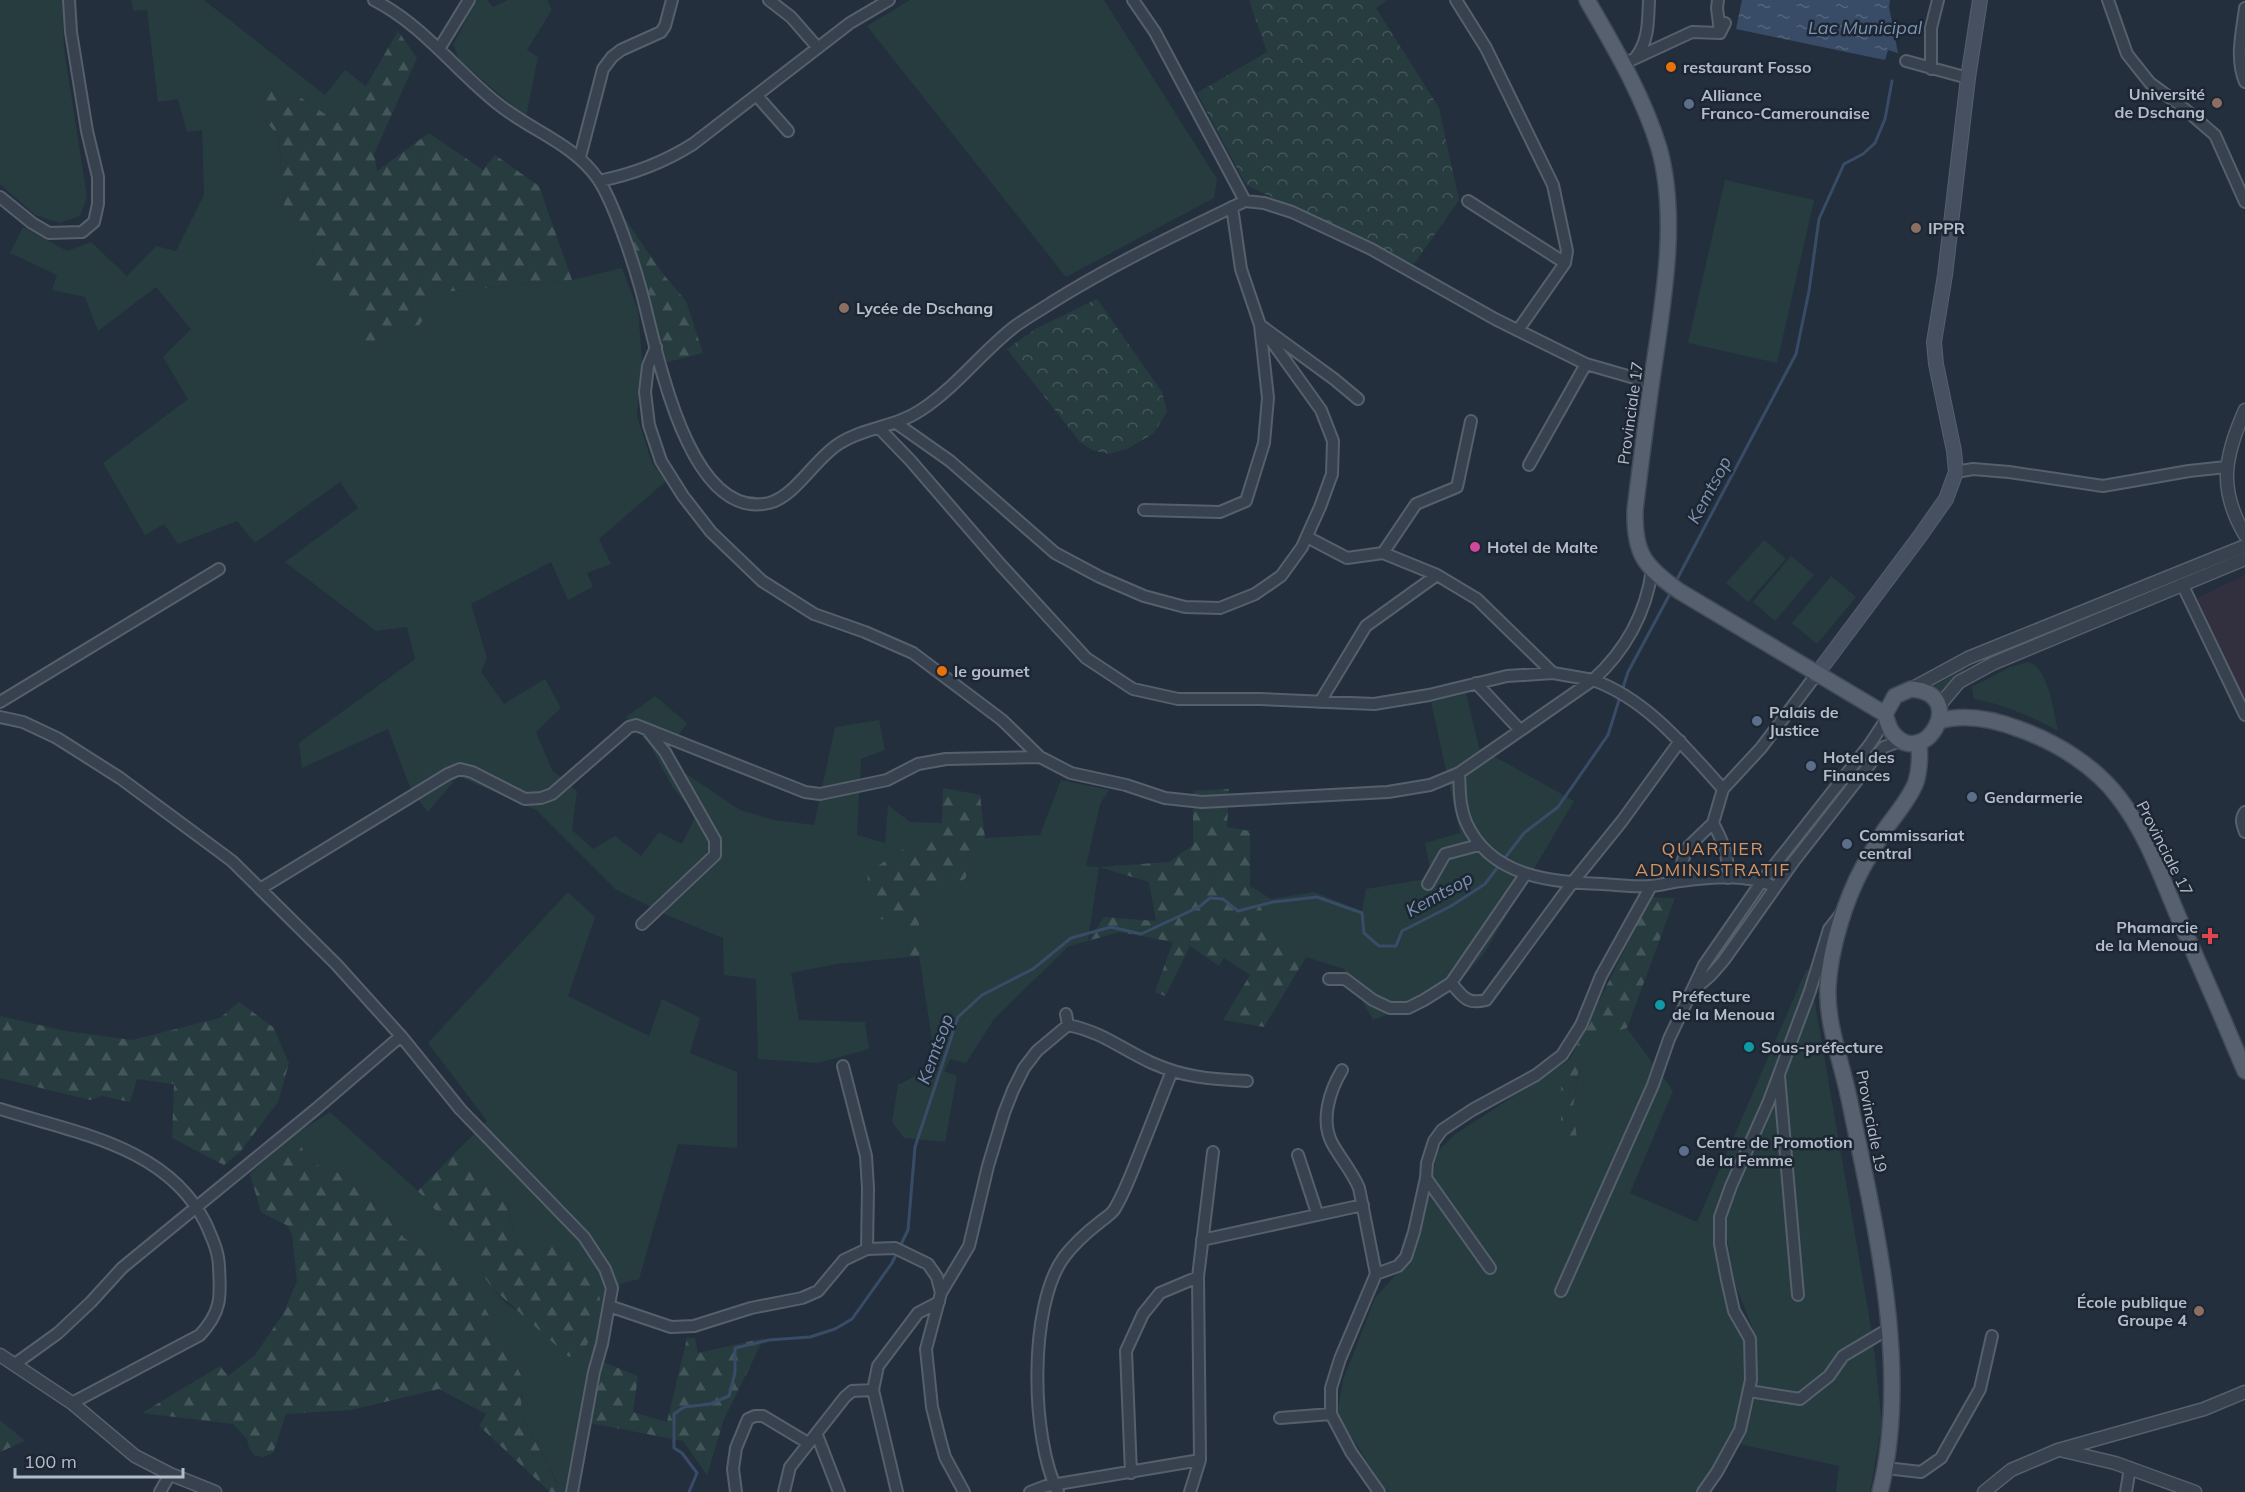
<svg xmlns="http://www.w3.org/2000/svg" width="2245" height="1492" font-family="Mulish,sans-serif">
<style>
.medical{fill:#32303f}
.green{fill:#263c3f;fill-rule:evenodd}
.forest{fill:url(#forest-firs)}
.park{fill:url(#park-crowns)}
.water{fill:url(#water-ripples)}
.lines{fill:none;stroke-linecap:round;stroke-linejoin:round}
.stream{stroke:#394c67;stroke-width:3}
.minor-casing{stroke:#565f6c;stroke-width:14}
.tertiary-casing{stroke:#565f6c;stroke-width:15}
.secondary-casing{stroke:#565f6c;stroke-width:16}
.primary-casing{stroke:#414a57;stroke-width:18}
.minor{stroke:#38414e;stroke-width:10}
.tertiary{stroke:#38414e;stroke-width:12}
.secondary{stroke:#465061;stroke-width:14}
.primary{stroke:#56606e;stroke-width:15}
.food-dot{fill:#e8710a;stroke:#1d2633;stroke-width:2}
.education-dot{fill:#8d6e63;stroke:#1d2633;stroke-width:2}
.service-dot{fill:#5c6f8a;stroke:#1d2633;stroke-width:2}
.hotel-dot{fill:#d1479c;stroke:#1d2633;stroke-width:2}
.health-dot{fill:#e0444e;stroke:#1d2633;stroke-width:2}
.culture-dot{fill:#0f9aa8;stroke:#1d2633;stroke-width:2}
.labels{text-anchor:middle;dominant-baseline:central;stroke-width:5;stroke-linejoin:round;paint-order:stroke}
.poi-label{font-size:16px;font-weight:bold;fill:#b4bcc9;stroke:#1d2633;text-anchor:start}
.street-label{font-size:16px;fill:#b4bcc9;stroke:#1d2633}
.water-label{font-size:18px;font-style:italic;fill:#7c92b1;stroke:#1d2633}
.neighbourhood-label{font-size:18px;letter-spacing:1.5px;fill:#d59563;stroke:#1d2633}
</style>
<defs>
<pattern id="forest-firs" width="22" height="20" patternUnits="userSpaceOnUse" patternTransform="scale(1.5)"><rect width="22" height="20" fill="#263c3f"/><path d="M5 1l3.5 6h-7zM16 11l3.5 6h-7z" fill="#435659"/></pattern>
<pattern id="park-crowns" width="20" height="18" patternUnits="userSpaceOnUse" patternTransform="scale(1.5)"><rect width="20" height="18" fill="#263c3f"/><path d="M2 6a3 3 0 1 1 6 0M12 15a3 3 0 1 1 6 0" fill="none" stroke="#435659"/></pattern>
<pattern id="water-ripples" width="26" height="14" patternUnits="userSpaceOnUse" patternTransform="scale(1.5)"><rect width="26" height="14" fill="#394c67"/><path d="M2 4q2-2 4 0t4 0M15 11q2-2 4 0t4 0" fill="none" stroke="#53647b"/></pattern>
</defs>
<rect width="100%" height="100%" fill="#242f3e"/>
<path class="medical" d="M2245,575V698L2197,598Z"/>
<path class="green" d="M0,0H62L64,48L87,197L80,216L60,223L35,215L0,184Z
M131,0H204L325,95L345,70L366,86L340,124L282,85L258,112L279,137L284,211L312,247L314,272L362,304L418,327L443,292L572,280L622,268L638,310L642,358L637,416L652,463L666,481L599,539L611,564L587,573L593,587L568,600L551,562L471,604L487,658L481,672L504,704L545,679L561,708L536,732L552,770L577,791L572,830L593,849L615,836L641,856L659,832L682,844L696,815L673,788L651,747L626,717L655,696L687,723L670,747L685,773L740,810L774,820L814,825L835,727L879,720L885,750L861,759L857,835L885,843L888,805L910,822L942,823L867,873L905,920L908,957L837,964L791,973L799,1020L865,1022L869,1049L818,1063L758,1059L756,979L724,975L723,938L667,915L615,889L536,810L458,776L428,812L412,792L388,729L302,768L299,743L415,659L407,627L376,631L285,562L358,508L340,482L255,543L237,521L178,544L164,524L145,535L103,463L188,399L163,357L191,329L156,287L98,331L85,297L52,290L57,275L10,253L23,227L67,251L91,242L127,276L156,246L176,251L204,195L202,130L187,132L178,99L158,102L147,10L133,11Z
M477,0H487L493,7L508,0H547L552,10L527,50L538,57L526,117L459,60L453,44Z
M910,0H1104L1217,179L1214,198L1066,277L867,26Z
M1725,180L1814,200L1777,363L1688,343Z
M1764,540L1786,559L1748,602L1726,583Z
M1791,556L1814,575L1775,621L1753,602Z
M1831,576L1856,597L1817,644L1792,623Z
M2028,662C2048,666 2054,713 2058,731C2031,716 2005,705 1974,699L1972,687L2010,667Z
M1963,669L1965,671L1941,692L1934,686Z
M1466,693L1479,748L1574,801L1485,952L1454,989L1373,1020L1344,969L1306,957L1276,938L1250,886L1271,899L1314,892L1362,911L1366,889L1432,878L1425,843L1460,833L1431,702Z
M1061,780L1109,790L1100,804L1086,866L1099,867L1088,941L1069,946L994,1019L966,1063L950,1059L944,1071L957,1076L945,1142L904,1138L892,1122L898,1085L936,1065L919,956V898L965,879L985,838L1040,835Z
M568,892L595,917L568,996L649,1036L662,999L700,1018L690,1053L737,1072V1148L678,1144L639,1279L620,1284L590,1423L578,1492H556L558,1484L521,1414L522,1377L436,1259L404,1238L387,1214L336,1171L309,1162L295,1134L330,1112L418,1191L451,1227L492,1288L506,1303L523,1315L542,1245L525,1252L516,1247L507,1196L456,1152L487,1121L428,1043Z
M1806,970L1820,973L1814,997L1873,1339L1882,1424L1870,1492H1836L1839,1466L1730,1442L1715,1470L1696,1492H1389L1385,1489L1337,1415L1343,1380L1375,1298L1408,1261L1432,1182L1437,1152L1454,1135L1561,1065V1143L1573,1108L1578,1073L1600,1036L1627,1028L1673,1091L1630,1193L1697,1222ZM1714,1227L1726,1230L1733,1279L1756,1337L1757,1382L1746,1432L1731,1441L1745,1377L1744,1336L1729,1311L1714,1237Z"/>
<path class="forest" d="M398,31L417,58L374,154L377,171L429,133L483,170L495,155L539,186L572,280L443,292L418,327L357,346L361,304L314,272L312,247L284,211L279,137L258,112L265,87L282,85L340,124L366,86Z
M621,213L663,274L686,301L703,353L667,362Z
M943,788L980,795L985,838L965,879L919,898V956L908,957L905,920L873,919L867,873L942,823Z
M1229,789L1227,827L1250,831V886L1276,938L1306,957L1264,1027L1223,1020L1250,975L1224,958L1219,966L1190,946L1165,996L1155,992L1173,942L1119,932L1088,941L1104,917L1156,921L1149,882L1099,867L1169,862L1193,845V791Z
M1651,897L1675,898L1627,1028L1600,1036L1578,1073L1573,1108L1577,1139L1561,1144V1065L1570,1059Z
M239,1002L273,1027L289,1063L278,1102L240,1152L224,1165L172,1138L174,1084L137,1079L130,1102L102,1096L90,1100L0,1078V1016L66,1031L132,1040L220,1018Z
M295,1134L309,1162L336,1171L387,1214L404,1238L436,1259L480,1299L522,1377L521,1414L558,1485L556,1492H550L479,1426L486,1414L439,1389L351,1410L286,1414L273,1453L263,1457L254,1455L249,1448L247,1439L233,1424L142,1413L220,1366L228,1376L255,1355L283,1314L297,1281L292,1235L288,1226L261,1212L250,1174Z
M456,1152L507,1196L516,1247L525,1252L542,1245H560L576,1256L594,1280L600,1299L598,1318L586,1347L569,1357L492,1288L451,1227L418,1191Z
M687,1338H695L698,1353L764,1338L724,1419L707,1475L683,1441L590,1423L603,1362L638,1376L633,1412L667,1422Z
M0,1420L25,1441L0,1452Z"/>
<path class="park" d="M1249,0H1387L1376,8L1439,108L1459,200L1414,264L1246,185L1197,93L1267,52Z
M1097,299L1162,392L1167,412L1154,433L1129,448L1110,454L1094,451L1080,442L1007,349L1037,328Z"/>
<path class="water" d="M1742,0H1890L1889,7L1898,53L1888,50L1885,60L1736,29Z"/>
<g class="lines">
<path class="stream" d="M1675,583L1796,354L1809,291L1819,219L1844,164L1863,154L1875,143L1885,119L1892,81
M1622,691L1628,672L1671,592
M1504,859L1524,833L1558,807L1608,735L1620,697
M689,1492L697,1473L682,1453L674,1448V1414L684,1407L710,1404L729,1396L735,1373V1348L769,1340L810,1337L835,1329L852,1319L892,1263L908,1230L915,1147L958,1017L982,995L1033,969L1071,938L1111,927L1141,934L1199,907L1210,898L1223,899L1238,911L1273,902L1317,897L1362,913L1364,933L1379,946H1396L1402,931L1451,906L1485,884L1500,864"/>
<defs>
<path id="minor" d="M374,0C423,25 456,71 498,104C531,131 573,143 598,179C614,203 633,261 641,290C656,344 686,522 769,503C796,496 815,458 840,443C865,427 896,427 921,410C956,387 981,353 1014,327C1026,318 1039,311 1051,303C1113,264 1179,233 1245,201L1264,203L1292,212L1371,249L1495,319L1586,364L1652,383
M769,0L791,17L818,48
M1133,0L1155,32L1245,201
M1456,0L1486,48L1553,185L1567,251L1565,263L1518,330
M1718,0L1717,8L1720,32
M2108,0L2127,54L2150,83L2180,105L2215,135L2245,202
M2245,8C2242,32 2235,59 2245,82
M439,49L469,0
M1636,57C1649,40 1648,21 1649,0
M1906,61L1968,78
M1623,64L1692,32L1720,33L1725,23
M1931,69V28L1938,0
M757,96L788,131
M580,157L603,69L612,57L621,50L661,32L665,26L672,0
M599,181C634,174 663,163 693,144L850,23L889,0
M0,197L32,223L49,233L82,232L94,222L98,204V177L87,131L71,32L69,0
M1468,201L1565,263
M656,347L648,366L645,392L649,425L661,461L683,496L711,532L762,581L814,614L865,632L913,653L1002,720L1040,757L1071,773L1126,785L1165,798L1202,802L1388,792L1430,785L1459,773L1593,680C1648,700 1685,747 1723,789L1761,748L1816,675
M896,423L950,461L1055,553L1100,577L1144,596L1185,607L1220,608L1255,594L1281,576L1302,547L1320,507L1332,474L1333,441L1321,410L1260,325L1241,269L1232,207
M879,428L910,460L1000,564L1086,658L1133,689L1178,699H1260L1374,704L1429,695L1507,676L1553,673L1593,680C1625,651 1646,613 1652,570
M1529,465L1586,364
M1956,472L1973,469L2009,472L2103,486L2189,471L2226,467
M1144,510L1220,512L1246,501L1264,443L1268,398L1260,325L1334,379L1358,399
M1307,537L1347,558L1383,553L1437,575L1477,599L1553,673
M1383,553L1416,504L1457,487L1471,421
M2182,584L2245,715
M1476,683L1520,730
M0,702L219,569
M1320,702L1366,626L1437,575
M0,717L23,722L57,738L120,778L232,861L336,964L401,1036L460,1109L584,1237L605,1269L612,1288L602,1344L594,1372L572,1492
M1459,773C1460,789 1459,806 1466,822C1490,877 1551,882 1603,884C1619,885 1634,887 1649,886C1660,886 1670,882 1681,881C1711,877 1748,873 1775,887
M2245,812C2240,819 2242,824 2245,832
M1713,823C1723,842 1729,856 1728,878
M1681,881L1682,863L1687,848L1713,823L1723,789
M1428,884L1445,854L1479,845
M260,889L448,774L460,769L472,772L525,799L541,798L552,794L629,727L636,725L805,792L820,794L887,780L918,764L946,759L1040,757
M642,924L715,855V840L665,752L649,732
M1329,979H1345L1373,1000L1390,1008H1408L1424,1000L1451,983L1525,875
M1451,983C1463,996 1466,1005 1486,1000L1572,883L1622,821L1680,741
M1695,989L1711,975L1724,960L1794,861L1877,755L1884,747L1903,740
M1068,1025C1103,1032 1121,1049 1152,1063C1186,1078 1211,1079 1247,1081
M843,1066L866,1156L868,1188L867,1249
M1342,1070C1330,1090 1320,1120 1332,1143C1340,1158 1352,1171 1359,1188L1376,1274L1340,1359L1331,1388V1414L1351,1452L1379,1492
M1779,1076L1798,1295
M0,1109C75,1133 168,1146 206,1224C212,1238 219,1252 219,1268C221,1298 221,1312 200,1335L72,1403
M1298,1155L1317,1213
M1426,1178L1490,1268
M1202,1240L1363,1205
M1376,1274L1398,1266L1406,1257L1414,1232L1426,1178L1427,1163L1434,1141L1442,1130L1472,1110L1536,1075L1562,1055L1581,1025L1601,976L1651,886
M1561,1291L1653,1085L1669,1039L1704,965L1762,881L1870,744L1887,718
M609,1306L671,1327L694,1326L751,1308L802,1298L818,1291L844,1260L867,1249L895,1248L928,1264L937,1277L941,1293
M15,1364L58,1333L91,1302L122,1268L316,1109L401,1036
M1749,1391L1800,1399L1829,1376L1843,1356L1890,1328
M1280,1418L1331,1414
M817,1435L839,1492
M1886,1468L1921,1472L1941,1458L1980,1389L1992,1336
M1131,1473L1126,1351L1143,1314L1160,1293L1198,1277
M160,1492L170,1474
M736,1492L733,1469L736,1448L748,1419L755,1416H763L808,1443
M784,1492L790,1467L845,1397L852,1391L873,1390
M897,1492L873,1390L878,1366L918,1313L939,1302
M964,1492L945,1457L940,1439L932,1407L926,1349L941,1293L969,1246L988,1166L1004,1113L1013,1090L1024,1068L1037,1051L1068,1025L1066,1014
M1030,1492L1046,1486L1200,1460
M1058,1492C1031,1440 1028,1306 1064,1257C1074,1244 1087,1232 1100,1222C1105,1218 1110,1215 1114,1210C1125,1192 1132,1172 1140,1152C1151,1125 1161,1098 1172,1071
M1190,1492L1200,1460L1198,1277L1213,1152
M1703,1492L1717,1472L1740,1430L1751,1380L1750,1339L1734,1311L1727,1280L1720,1244V1217L1731,1186L1769,1101L1810,991L1829,929L1840,915
M2126,1492L2130,1468"/>
<path id="tertiary" d="M2245,410C2224,457 2218,489 2245,535
M1911,689L1968,658L2245,546
M1938,707L1959,682L1994,663L2245,559
M0,1355L72,1403L135,1456L170,1474L215,1492
M2060,1450L2115,1463L2195,1492
M1984,1492L2011,1470L2058,1450L2204,1409L2245,1392"/>
<path id="secondary" d="M1816,675L1920,536L1946,499L1956,472L1954,451L1936,364L1934,342L1945,275L1968,78L1980,0"/>
<path id="primary" d="M1587,0C1614,47 1643,95 1659,148C1678,215 1664,297 1654,365C1647,413 1641,461 1635,510C1634,554 1644,566 1679,591L1885,714
M1911,689C1971,693 1923,773 1892,732C1888,726 1887,720 1885,714L1895,696Z
M1939,721C1966,713 1993,719 2019,729C2056,742 2095,766 2119,798C2146,833 2161,876 2178,916C2201,968 2223,1019 2245,1071
M1880,1492C1911,1368 1875,1226 1850,1103C1843,1066 1826,1024 1828,987C1830,949 1845,900 1863,867C1870,855 1877,843 1884,831C1895,815 1909,800 1916,782C1920,769 1920,755 1919,742"/>
</defs>
<use href="#minor" class="minor-casing"/>
<use href="#tertiary" class="tertiary-casing"/>
<use href="#secondary" class="secondary-casing"/>
<use href="#primary" class="primary-casing"/>
<use href="#minor" class="minor"/>
<use href="#tertiary" class="tertiary"/>
<use href="#secondary" class="secondary"/>
<use href="#primary" class="primary"/>
</g>
<g class="food-dot">
<circle cx="1671" cy="67" r="6"/>
<circle cx="942" cy="671" r="6"/>
</g>
<g class="education-dot">
<circle cx="2217" cy="103" r="6"/>
<circle cx="1916" cy="228" r="6"/>
<circle cx="844" cy="308" r="6"/>
<circle cx="2199" cy="1311" r="6"/>
</g>
<g class="service-dot">
<circle cx="1689" cy="104" r="6"/>
<circle cx="1757" cy="721" r="6"/>
<circle cx="1811" cy="766" r="6"/>
<circle cx="1972" cy="797" r="6"/>
<circle cx="1847" cy="844" r="6"/>
<circle cx="1684" cy="1151" r="6"/>
</g>
<circle class="hotel-dot" cx="1475" cy="547" r="6"/>
<path class="health-dot" d="M2207 927h6v6h6v6h-6v6h-6v-6h-6v-6h6z"/>
<g class="culture-dot">
<circle cx="1660" cy="1005" r="6"/>
<circle cx="1749" cy="1047" r="6"/>
</g>
<g class="labels">
<g class="poi-label">
<text x="1683" y="67">restaurant Fosso</text>
<text x="2205" y="94" text-anchor="end">Université<tspan x="2205" dy="18">de Dschang</tspan></text>
<text x="1701" y="95">Alliance<tspan x="1701" dy="18">Franco-Camerounaise</tspan></text>
<text x="1928" y="228">IPPR</text>
<text x="856" y="308">Lycée de Dschang</text>
<text x="1487" y="547">Hotel de Malte</text>
<text x="954" y="671">le goumet</text>
<text x="1769" y="712">Palais de<tspan x="1769" dy="18">Justice</tspan></text>
<text x="1823" y="757">Hotel des<tspan x="1823" dy="18">Finances</tspan></text>
<text x="1984" y="797">Gendarmerie</text>
<text x="1859" y="835">Commissariat<tspan x="1859" dy="18">central</tspan></text>
<text x="2198" y="927" text-anchor="end">Phamarcie<tspan x="2198" dy="18">de la Menoua</tspan></text>
<text x="1672" y="996">Préfecture<tspan x="1672" dy="18">de la Menoua</tspan></text>
<text x="1761" y="1047">Sous-préfecture</text>
<text x="1696" y="1142">Centre de Promotion<tspan x="1696" dy="18">de la Femme</tspan></text>
<text x="2187" y="1302" text-anchor="end">École publique<tspan x="2187" dy="18">Groupe 4</tspan></text>
</g>
<g class="street-label">
<text transform="translate(1630 413) rotate(-82)">Provinciale 17</text>
<text transform="translate(2165 848) rotate(63)">Provinciale 17</text>
<text transform="translate(1872 1121) rotate(79)">Provinciale 19</text>
</g>
<g class="water-label">
<text x="1865" y="27">Lac Municipal</text>
<text transform="translate(1709 490) rotate(-62)">Kemtsop</text>
<text transform="translate(1439 894) rotate(-29)">Kemtsop</text>
<text transform="translate(935 1049) rotate(-70)">Kemtsop</text>
</g>
<g class="neighbourhood-label">
<text x="1713" y="848">QUARTIER<tspan x="1713" dy="21">ADMINISTRATIF</tspan></text>
</g>
</g>
<path d="M15 1468v9h168v-9" fill="none" stroke="#b4bcc9" stroke-width="3"/>
<text x="24" y="1468" font-size="18" fill="#b4bcc9" stroke="#1d2633" stroke-width="4.5" paint-order="stroke">100 m</text>
</svg>
